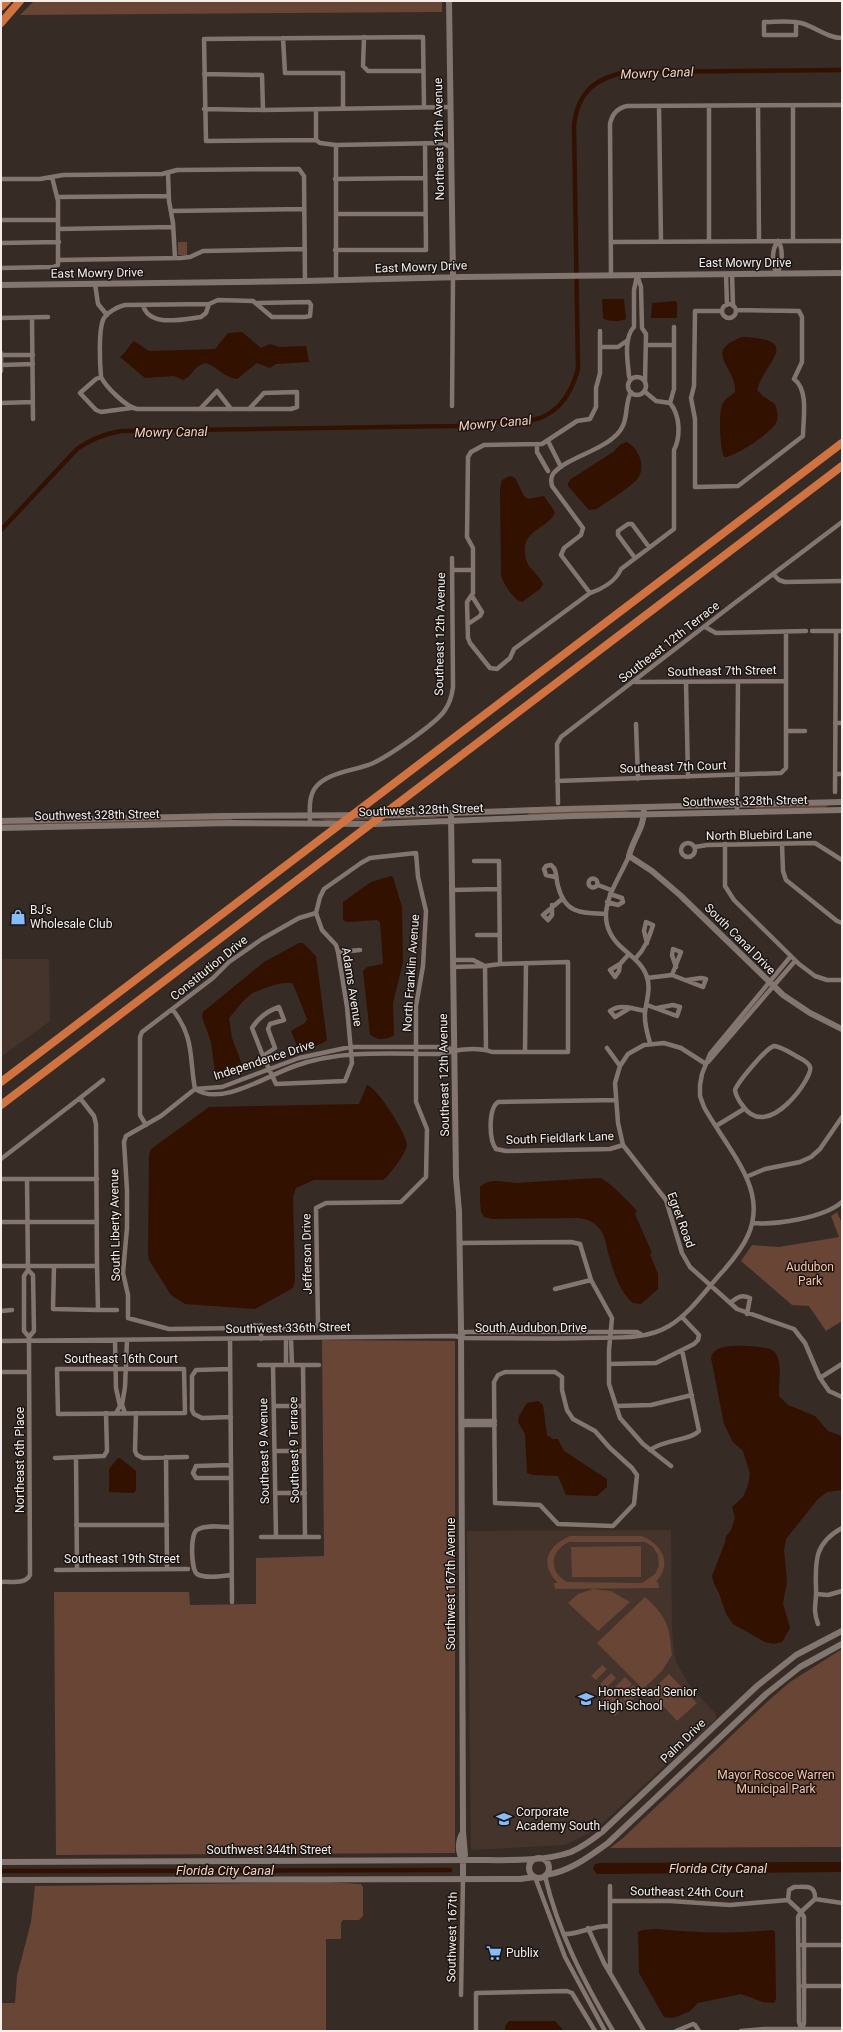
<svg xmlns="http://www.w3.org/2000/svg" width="843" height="2032" font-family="Roboto,sans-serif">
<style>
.built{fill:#45342c}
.green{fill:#684534;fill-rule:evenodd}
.water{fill:#321101}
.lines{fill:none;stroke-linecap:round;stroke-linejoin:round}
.canal{stroke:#321101;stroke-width:4.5}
.street{stroke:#837670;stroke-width:4.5}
.secondary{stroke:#837670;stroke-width:6}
.highway{stroke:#d17241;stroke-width:8}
.labels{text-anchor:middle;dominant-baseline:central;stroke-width:3;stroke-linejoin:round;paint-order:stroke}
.street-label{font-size:12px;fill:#f4ede9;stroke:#1a1513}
.poi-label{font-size:12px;fill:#f4ede9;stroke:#1a1513;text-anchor:start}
.park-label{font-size:12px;fill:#fac3a9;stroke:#1a1513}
.water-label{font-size:13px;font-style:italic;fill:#f9d0bc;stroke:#1a1513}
</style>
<rect width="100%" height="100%" fill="#372b26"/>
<path class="built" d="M1,959H49L50,1021L1,1057Z
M671,1530L672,1631L675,1660L689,1685L715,1713L716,1719L595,1830L565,1845L473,1850L471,1848L467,1531Z"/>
<path class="green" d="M34,1H442V12L20,15Z
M178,242H187V255H178Z
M829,805L824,808L757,809L749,807Z
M625,810L631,812L527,815L531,812Z
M434,817L439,818L327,821L319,819Z
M234,818L230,821L1,825V824Z
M837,1212L842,1223V1321L826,1331L809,1306L792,1305L741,1261L752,1245L779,1247L839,1237L831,1216Z
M322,1340L455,1341V1853L56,1855L54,1592H189L190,1605L256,1604V1558L324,1556Z
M570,1536H642C662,1544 673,1564 656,1582H658L659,1588L555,1589L554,1583H558C539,1564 547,1546 570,1536ZM569,1542H645L653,1547L658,1555L659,1566L655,1574L642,1583L567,1582C548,1571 550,1551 569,1542Z
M641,1546V1577H572L571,1547Z
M593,1589L611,1591L630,1602L598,1631L568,1603L578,1594Z
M645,1597C668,1618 669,1625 672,1655L662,1671L643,1689L597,1643Z
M842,1649V1847L610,1848L623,1838L768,1701L790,1682Z
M602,1665L607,1669L596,1680L591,1676Z
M611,1673L616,1678L605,1689L600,1684Z
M669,1674L697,1703L677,1721L650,1692Z
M625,1677L632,1684L620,1696L613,1689Z
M633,1685L640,1692L628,1704L621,1697Z
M612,1690L619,1697L608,1708L601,1702Z
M620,1698L627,1704L615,1716L608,1709Z
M326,1882L361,1884L363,1887V1916L359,1920H343L341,1923V1939H326V2031H1V2003H15L17,1976L31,1922L35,1886Z"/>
<path class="water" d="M602,299H624L626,319C620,322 608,322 603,318Z
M674,301L677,302V318H651L652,303Z
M242,332L261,348L270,344L279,347L306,346L309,362L276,364L270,368L257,363L237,379C223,377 219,368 206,363C191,367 195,375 183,380L174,376L145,378L120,357C127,352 128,346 134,341L149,351L215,349L228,333Z
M742,337C804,339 765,361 757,390L763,396L775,404C777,409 779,417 776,423C772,432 734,458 724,457C720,449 718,410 723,403C726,398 732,395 735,392C737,367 701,352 742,337Z
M627,442C639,449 646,466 638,478C630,488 608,501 597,509L589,510L568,486V483L571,479L613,452L621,444Z
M510,476L515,478L524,496L528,499L544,496L555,512C549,530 516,529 527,562C530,570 540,576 543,584L540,589L522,602C513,600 503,583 501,575L500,489L502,480Z
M391,876L393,877L402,907L403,962L393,1003L394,1035C387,1040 376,1041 370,1034L363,971L367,967L383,964L380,922L377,920L347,922L343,920V902L371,882Z
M299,943H303L316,956L327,1040C321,1046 304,1050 297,1046L291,1031L305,1023L307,1019L293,984C287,979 258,990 251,994C243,1000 236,1010 229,1018L232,1038L243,1067C240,1075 224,1080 216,1079L211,1042L202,1017L203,1012L264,962Z
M367,1085C377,1087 407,1134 407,1145C407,1152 389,1176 383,1180H314L296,1188L293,1197L295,1281L293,1288L255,1309L185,1304L171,1295L149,1260L148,1253L149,1155L151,1149L209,1107L359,1104Z
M600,1178C608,1180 631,1204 637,1211L635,1214L652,1253L650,1254L658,1274V1289L641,1304L633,1303C620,1293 613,1270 609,1256C606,1246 606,1235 598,1227C593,1221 586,1219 578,1218L492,1219L484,1217L481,1212L480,1201V1187C482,1185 484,1183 488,1182C498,1179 509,1183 519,1183C547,1181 572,1179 600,1178Z
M751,1346C757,1347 764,1347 770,1349C785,1355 778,1384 779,1396L788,1405L815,1416L828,1431L842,1436V1490L827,1492L818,1499L786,1539L784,1550L787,1581L783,1603L790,1628L782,1642L774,1644L765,1642L733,1624L726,1614L719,1593L714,1584L712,1576L726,1540L725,1538L731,1530L735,1518L732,1507L743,1497L748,1485L750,1474L743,1451L733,1442L724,1424L711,1358C714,1343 739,1346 751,1346Z
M538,1401L543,1405L547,1435L553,1439H558L564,1451L607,1479V1487L597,1496L566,1495L558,1476L533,1475L527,1473L525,1434L518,1422L519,1416L527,1403Z
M118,1458H120L136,1471V1490L134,1493L109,1492V1469Z
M842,1862V1872L597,1874L593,1869L595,1864L600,1863Z
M658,1929C697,1933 734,1934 773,1930L775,1932L776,1999L774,2003L763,2002L741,1994L698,2003L690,2011L674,2018L664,2017L639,1973L638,1932L642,1930Z
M509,2021H555L564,2031H505V2026Z"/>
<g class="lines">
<path class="canal" d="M1,530L77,449C91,439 104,434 121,431L455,426C465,425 475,423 485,422C499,420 514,423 528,421C556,417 571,395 578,369L574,125C578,92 595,78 627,72L842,70
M1,1871L450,1870"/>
<path class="street" d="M796,22V35H764V22C775,22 790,20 801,23C816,27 827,38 842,38
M364,37L363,66L368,71H423
M283,38L285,73H343V108
M204,74L262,75L263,110
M758,105L759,241
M793,105V241
M659,106L661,242
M709,106V242
M424,107L423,37L204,39L206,141L316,140L320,143L336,145L443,143L450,147
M204,109L263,110L450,107
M316,109V140
M336,145V281
M168,173L169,201L173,223L175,258
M1,179H40L63,175L162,174L177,170L299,169L304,176L305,281
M335,179L425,178
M58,197L168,196
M171,211L304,209
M336,214H425
M1,220H58
M58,229L173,227
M778,241C784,250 782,264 777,274C772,265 771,250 778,241Z
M611,242L842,241
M1,243L59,242
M335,250H426L425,143
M59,260L181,258L190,257L203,251L305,249
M1,268L53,267L58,265V201L52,177
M726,274L727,305
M732,274L733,306
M611,275L610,124C612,114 617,108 627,106L842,105
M637,275L641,287L642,328L646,334L645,382
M95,284L98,304L107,315
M722 311a7 7 0 1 1 14 0a7 7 0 1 1-14 0Z
M143,305C149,328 183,319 201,317L206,313L209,304
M722,311H695L694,386L691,398L695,419V487L738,486L803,436C803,419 809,390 794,379L802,362V317L799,311L736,310
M1,318L48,317
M32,318L33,419
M600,331V373L596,388V407L590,419L577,421L542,444L484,445L471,452L468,457L467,537L473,548V593L467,602L468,638L470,643L490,668L497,669L510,658L514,649L590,593C602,589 616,581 621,569L674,529V450C681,436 680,415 670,403L656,401L644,391
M646,345H674
M600,347H618L628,340
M1,353V371
M1,355H33
M2,365L33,364
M101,377L96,379L80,393L96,410L101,412L131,408
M628 386a9 9 0 1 1 18 0a9 9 0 1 1-18 0Z
M630,379L629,376C628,363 623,338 634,327V290L637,276
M1,403L33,402
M670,403L674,389V327
M452,406L453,277
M200,409L217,391L231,409
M249,409L264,393L297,392V407L291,409H137C126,407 106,387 101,377C100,365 98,328 104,318C108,312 119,306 125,305L209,304L218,300L253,301L272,317H305L310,316L311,305L309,302L257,303
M548,441L561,467
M537,444V452L548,471
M635,558L618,535V531L628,524H632L649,547
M453,570H473
M774,575L779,580L785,582L842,581
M590,593L561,555L564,548L581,535L583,528L552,486C551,482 551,477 553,474C564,459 600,451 614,437C631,423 623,407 631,392
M468,624L480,616L482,612L472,596
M705,627L716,633L806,631
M812,631H842
M635,682L786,681
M686,682L688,777
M835,723H842
M636,724L638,779
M787,731H805
M835,774H842
M557,781L781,773L786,768V632
M835,792L836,631
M558,803L557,744L561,737L736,602L842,522
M737,812L738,682
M310,824C310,812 308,798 315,788C327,772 354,771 371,764C386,758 437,723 445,710C450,703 452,695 453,687L452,558
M681 850a7 7 0 1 1 14 0a7 7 0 1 1-14 0Z
M725,844V886L734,900L799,964L815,976L827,980H842
M782,844L783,871L786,880L837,921L842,923
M695,847L707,845L815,843L842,860
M629,856C616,886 589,917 621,947C631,956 643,964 647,977C651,990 646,1001 645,1013C644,1023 647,1033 650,1043
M474,861H499L500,964
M555,877L546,875L544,869L546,866L551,865L554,868C557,873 556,880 558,886C565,914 581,913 606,914
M588.5 883a4.5 4.5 0 1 1 9 0a4.5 4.5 0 1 1-9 0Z
M598,885L611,890
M452,890L499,889
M607,902L618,905L623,902L622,898L610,894
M552,905V915L548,920L543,915L562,899
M477,935H499
M338,952L360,950
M635,959C645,949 649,938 653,925L646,922L644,931L647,943
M453,960H473L483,965
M620,964L619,971L615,977L610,970L620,964L629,954
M485,966L486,1050
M672,975L681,952L673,949L672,955L676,967
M647,978L672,975L703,987L706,979L701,978L687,980
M647,1005L677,1016L680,1007L673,1005L657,1008
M279,1007L284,1020L270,1024L268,1029L275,1048L263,1056L252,1028C259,1017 267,1011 279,1007Z
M630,1008L615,1017L610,1011C621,1003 633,1009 645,1011
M173,1010C195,1039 189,1057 195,1089C221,1107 268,1075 295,1066C343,1049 394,1054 444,1054C457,1049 478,1047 492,1052H568V962L500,964L485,966L453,967
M774,1046C782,1047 789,1052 796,1056C801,1059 808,1061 810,1067C814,1076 768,1143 743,1106C739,1101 736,1097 735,1090C738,1082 766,1048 774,1046Z
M607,1048L620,1066
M525,1052L526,963
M263,1056L276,1084L345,1081L352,1063L347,1007L338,952L336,945L322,930L316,913
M708,1062L795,961
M706,1064L681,1048L664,1043L644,1045L628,1054L620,1066L615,1083L618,1123L623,1145L666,1200L682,1253L690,1267L737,1309L794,1329L805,1343L820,1378
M616,1100L498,1102C488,1109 489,1140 496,1149L506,1151L610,1149L623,1145
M146,1125L140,1115V1037L142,1032L213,978L229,962L262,939L299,918L316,913L320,897L324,889L361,863L370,858L416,853L418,877L426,911L423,966L416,1006V1102L427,1129L426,1177L401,1202L326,1203L316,1208L318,1323L315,1328L277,1329L253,1325L245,1328L169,1329L128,1318V1295L123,1273L127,1228V1190L124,1142L126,1136L161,1116L195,1089L222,1087L299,1058L350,1047H445L454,1050
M716,1126L744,1109
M1,1159L80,1098
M746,1177L765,1169L800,1162L811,1157L820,1149L842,1117
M1,1179H97
M1,1222H97
M752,1223C776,1225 824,1218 842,1202
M459,1243L571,1242L580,1244L591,1280L612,1318L609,1350V1384L620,1418L643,1444L671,1466
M1,1266H97L96,1124L94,1116L80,1098L103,1080
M54,1266L53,1309L98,1310L97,1266
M28,1270L33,1275L34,1331L29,1337
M555,1289L591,1280
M730,1303C738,1297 741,1294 750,1298L747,1314
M98,1310H117
M1,1311L12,1310
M261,1325V1339
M461,1336L465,1332H637L642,1335
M286,1338V1365
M291,1338L292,1365
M230,1339L232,1602
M115,1340L116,1388L120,1406L116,1413
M1,1341L454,1336L465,1338C505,1338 544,1339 583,1338C612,1337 644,1341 669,1326C691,1313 707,1288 724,1270C744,1247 759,1225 752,1194C746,1166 718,1133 704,1107L700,1096V1085L702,1074L710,1054L791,956
M609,1364L656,1363L694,1344L698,1340L699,1335L682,1317
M842,1364L820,1378L829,1391L842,1397
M259,1365H319
M273,1365L276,1537
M303,1365L305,1536
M57,1369H184L185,1413L58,1414Z
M230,1369L196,1370L192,1376V1410L194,1414L202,1418L231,1417
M1,1372H29
M505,1372H555L562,1377V1390L567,1410L573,1419L595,1431L610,1448L632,1468L637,1475L634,1504L613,1526L558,1524L540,1505L495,1503L494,1382L498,1375Z
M274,1406H303
M616,1406L651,1405L692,1395
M125,1413L122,1405L125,1387L127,1340
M136,1413L135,1451L137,1455L143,1458L187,1457
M461,1421H495
M461,1425H495
M650,1450C665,1439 689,1441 699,1431L682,1350
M275,1451H304
M166,1457L167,1569
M55,1458L104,1456L107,1451L106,1413
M76,1458L77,1570
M231,1465L196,1466L193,1473L196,1478H231
M275,1493H305
M76,1525H167
M231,1527C222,1527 205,1524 197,1530C190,1534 191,1569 197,1574C205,1579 222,1576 231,1575
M261,1537H319
M56,1570L188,1569
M1,1582C11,1581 25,1585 30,1575L29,1341V1337L24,1331V1276L28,1270L27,1179
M816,1594L828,1595L842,1591
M818,1624C812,1607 817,1604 816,1588C815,1560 815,1543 842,1528
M545,1876C558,1932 584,1982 613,2031
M535,1877L565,1957L605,2031
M610,1886V1972
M794,1887C805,1887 816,1884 815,1899L801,1912L788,1900L789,1890Z
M815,1899L842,1903
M610,1901H670L730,1905L788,1900
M801,1912L798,1917L799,2022L802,2031
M801,1912L804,1917V2023L802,2029
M588,1928L604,1963L644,2031
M564,1934C578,1935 593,1925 610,1926
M802,1945H842
M803,1986H842
M461,1995L463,1879
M476,2031V1993L567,1991L572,1993L595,2031
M676,2031L693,2024L695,2025L699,2031
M741,2031L765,2029H842"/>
<path class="secondary" d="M449,1L453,277
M1,285L305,281L462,277L842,273
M644,811C644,828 633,839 629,856L652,871L680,895L783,995L810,1013L842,1029
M451,813L456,1177L459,1211L461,1327L463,1832L465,1855L463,1860V1879
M1,821L222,816L393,815L565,809L842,802
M1,828L231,823L375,824L573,816L842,810
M529 1868a10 10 0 1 1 20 0a10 10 0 1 1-20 0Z
M463,1860C457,1852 458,1840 463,1832
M1,1862L474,1860C504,1860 543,1862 571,1852C582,1847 592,1840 602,1832L757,1686L796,1655L842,1631
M546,1875C569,1872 590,1856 608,1843L766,1694L800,1667L842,1644
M1,1880L520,1879L535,1877"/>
<path class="highway" d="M1,7L7,1
M1,23L20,1
M1,1082L842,443
M1,1105L842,466"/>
</g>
<defs>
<symbol id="shop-bare" viewBox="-9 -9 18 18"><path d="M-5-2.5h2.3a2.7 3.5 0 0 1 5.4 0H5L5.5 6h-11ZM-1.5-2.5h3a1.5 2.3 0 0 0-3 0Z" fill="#87bbfc" stroke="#1a1513" stroke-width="2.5" paint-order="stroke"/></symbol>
<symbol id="school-bare" viewBox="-9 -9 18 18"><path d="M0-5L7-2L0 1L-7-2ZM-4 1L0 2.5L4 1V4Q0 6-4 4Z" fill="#87bbfc" stroke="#1a1513" stroke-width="2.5" paint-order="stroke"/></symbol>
<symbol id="supermarket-bare" viewBox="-9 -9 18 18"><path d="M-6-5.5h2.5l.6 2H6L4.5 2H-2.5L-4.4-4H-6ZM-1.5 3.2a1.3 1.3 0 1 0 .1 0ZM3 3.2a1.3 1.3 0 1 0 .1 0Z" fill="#87bbfc" stroke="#1a1513" stroke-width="2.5" paint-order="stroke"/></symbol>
</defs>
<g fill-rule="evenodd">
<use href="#shop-bare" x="7" y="906" width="22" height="22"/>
<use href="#school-bare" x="575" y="1688" width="22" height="22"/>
<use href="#school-bare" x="493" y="1808" width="22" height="22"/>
<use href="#supermarket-bare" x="483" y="1942" width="22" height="22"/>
</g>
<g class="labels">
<g class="street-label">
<text transform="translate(439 139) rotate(-91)">Northeast 12th Avenue</text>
<text x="745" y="263">East Mowry Drive</text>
<text transform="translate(421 267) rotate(-2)">East Mowry Drive</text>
<text transform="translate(97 273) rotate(-1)">East Mowry Drive</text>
<text transform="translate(440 634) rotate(-89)">Southeast 12th Avenue</text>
<text transform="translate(669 642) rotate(-38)">Southeast 12th Terrace</text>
<text transform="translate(722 671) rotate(-1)">Southeast 7th Street</text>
<text transform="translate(673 767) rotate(-2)">Southeast 7th Court</text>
<text transform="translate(745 801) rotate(-1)">Southwest 328th Street</text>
<text transform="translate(421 810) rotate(-2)">Southwest 328th Street</text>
<text transform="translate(97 815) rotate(-1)">Southwest 328th Street</text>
<text transform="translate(759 835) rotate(-1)">North Bluebird Lane</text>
<text transform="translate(740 939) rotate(45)">South Canal Drive</text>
<text transform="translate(209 968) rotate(-39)">Constitution Drive</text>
<text transform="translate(411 973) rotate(-86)">North Franklin Avenue</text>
<text transform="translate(352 987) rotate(81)">Adams Avenue</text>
<text transform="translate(264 1060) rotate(-18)">Independence Drive</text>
<text transform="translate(444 1075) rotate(-91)">Southeast 12th Avenue</text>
<text transform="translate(560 1138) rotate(-2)">South Fieldlark Lane</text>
<text transform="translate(681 1220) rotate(70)">Egret Road</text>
<text transform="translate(115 1225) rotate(-91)">South Liberty Avenue</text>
<text transform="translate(307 1254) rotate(-91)">Jefferson Drive</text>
<text transform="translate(288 1328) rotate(-1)">Southwest 336th Street</text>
<text x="531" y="1328">South Audubon Drive</text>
<text x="121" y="1359">Southeast 16th Court</text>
<text transform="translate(294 1450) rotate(-91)">Southeast 9 Terrace</text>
<text transform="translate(264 1451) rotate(-91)">Southeast 9 Avenue</text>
<text transform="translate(20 1460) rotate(-90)">Northeast 6th Place</text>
<text x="122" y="1559">Southeast 19th Street</text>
<text transform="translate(451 1584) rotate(-90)">Southwest 167th Avenue</text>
<text transform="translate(683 1741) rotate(-44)">Palm Drive</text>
<text x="269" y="1850">Southwest 344th Street</text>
<text transform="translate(687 1892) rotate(1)">Southeast 24th Court</text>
<text transform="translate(452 1937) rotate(-89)">Southwest 167th</text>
</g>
<g class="poi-label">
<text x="30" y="910">BJ's<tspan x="30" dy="14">Wholesale Club</tspan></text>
<text x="598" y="1692">Homestead Senior<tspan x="598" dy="14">High School</tspan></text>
<text x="516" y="1812">Corporate<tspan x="516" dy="14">Academy South</tspan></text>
<text x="506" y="1953">Publix</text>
</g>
<g class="park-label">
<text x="810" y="1267">Audubon<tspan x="810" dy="14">Park</tspan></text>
<text x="776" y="1775">Mayor Roscoe Warren<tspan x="776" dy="14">Municipal Park</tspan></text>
</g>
<g class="water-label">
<text transform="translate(657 73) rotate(-2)">Mowry Canal</text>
<text transform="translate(495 423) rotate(-5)">Mowry Canal</text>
<text transform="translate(171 432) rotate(-1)">Mowry Canal</text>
<text x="718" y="1868">Florida City Canal</text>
<text x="225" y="1870">Florida City Canal</text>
</g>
</g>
<rect width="843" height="2032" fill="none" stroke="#f4ede9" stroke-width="4"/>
</svg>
